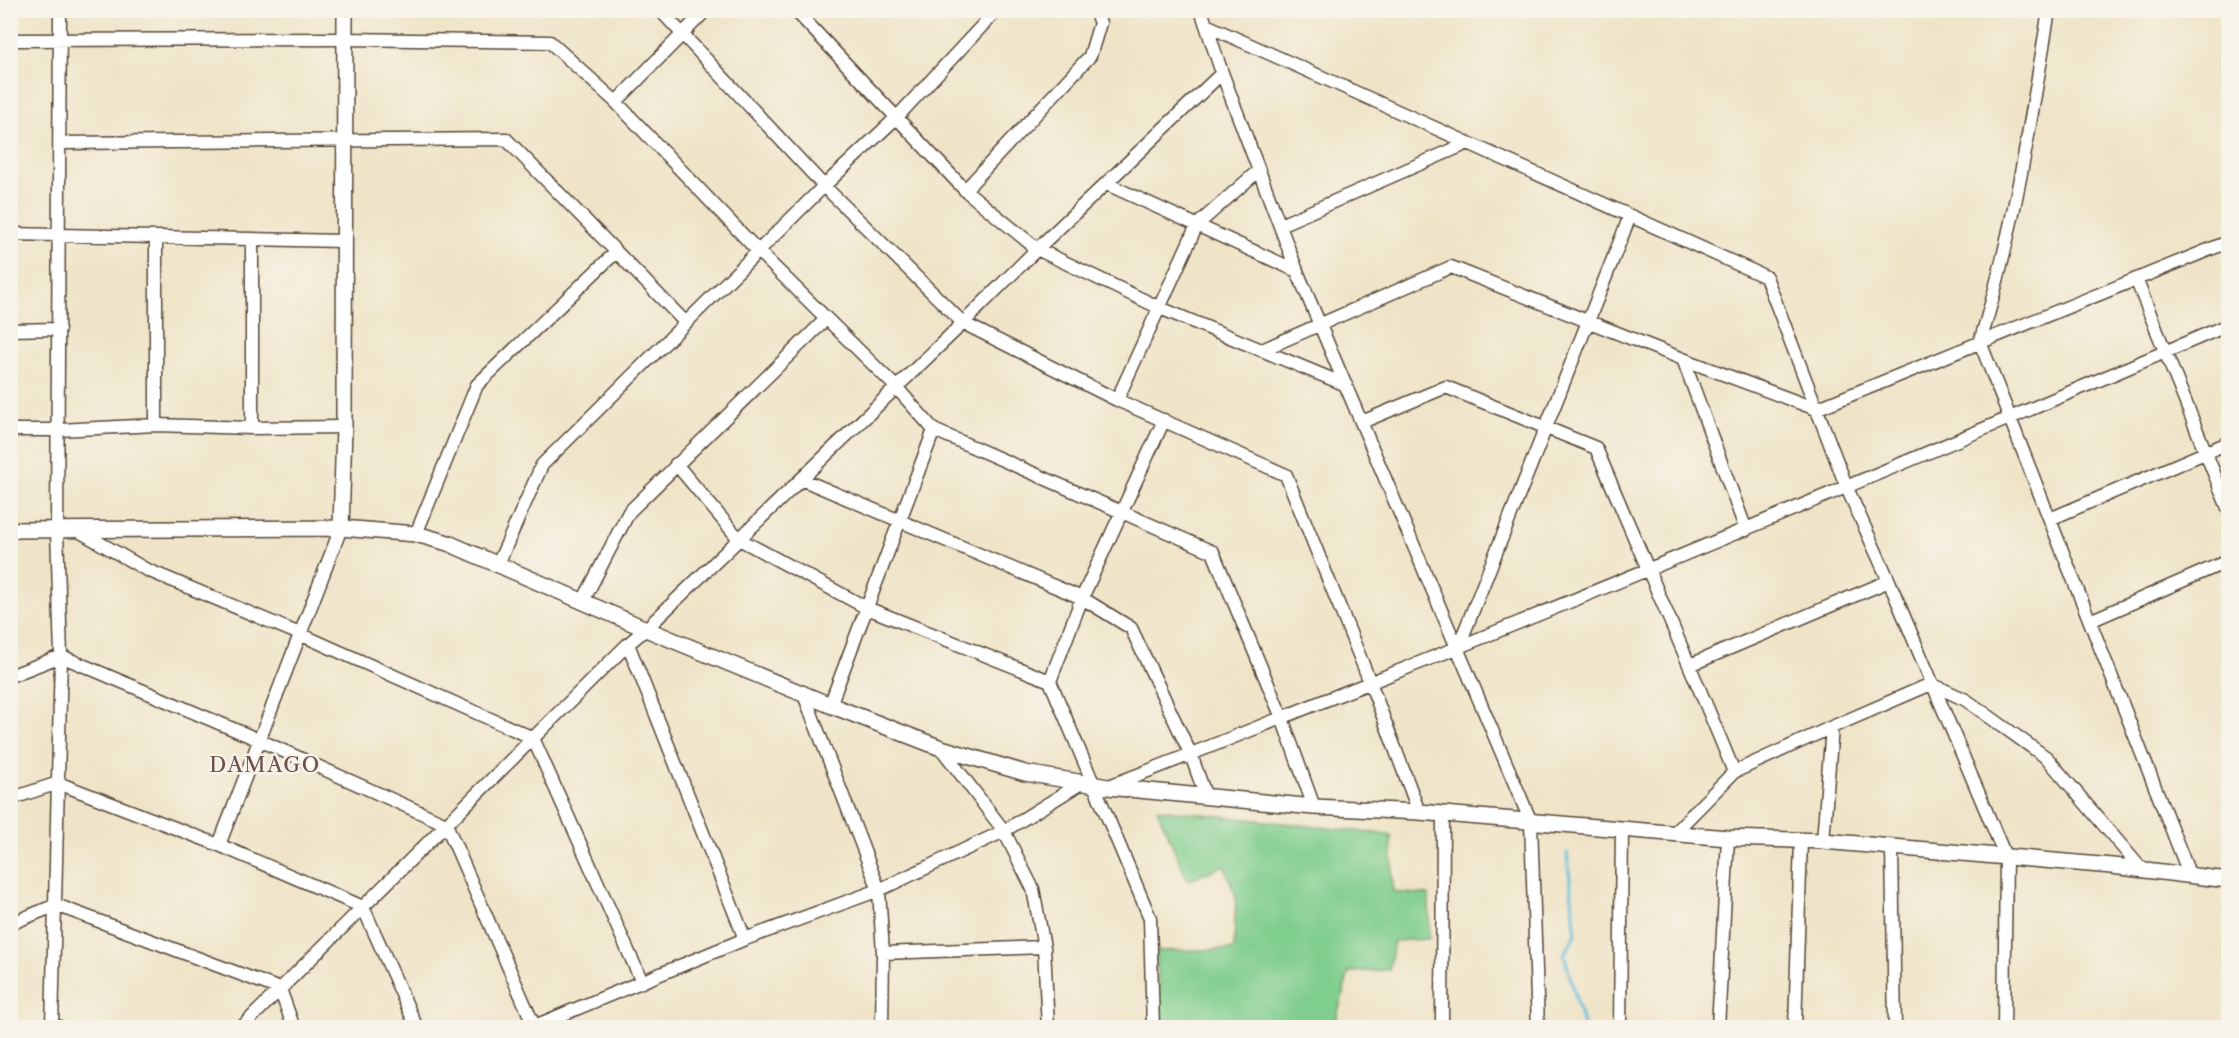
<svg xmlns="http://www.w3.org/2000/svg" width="2239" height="1038" font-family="'Libre Caslon Text',serif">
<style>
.green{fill:#80ce8e;stroke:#5e7c56;stroke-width:1.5}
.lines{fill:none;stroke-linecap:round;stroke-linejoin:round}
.stream{stroke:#5ebbdc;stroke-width:3}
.minor-casing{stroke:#564637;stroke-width:15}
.major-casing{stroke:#564637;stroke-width:18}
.minor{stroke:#fff;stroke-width:12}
.major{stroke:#fff;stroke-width:15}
.labels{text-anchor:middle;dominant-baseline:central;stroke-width:5;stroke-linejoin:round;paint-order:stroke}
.quarter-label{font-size:21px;letter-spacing:1.5px;fill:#6d5050;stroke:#f7f3e8}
</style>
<rect width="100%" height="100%" fill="#f7f3e8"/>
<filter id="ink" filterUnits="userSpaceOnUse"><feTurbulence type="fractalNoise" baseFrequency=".0167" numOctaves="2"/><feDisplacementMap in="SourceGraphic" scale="12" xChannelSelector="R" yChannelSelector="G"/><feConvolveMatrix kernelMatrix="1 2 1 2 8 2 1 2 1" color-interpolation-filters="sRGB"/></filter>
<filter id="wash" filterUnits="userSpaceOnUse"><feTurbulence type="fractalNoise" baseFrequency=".008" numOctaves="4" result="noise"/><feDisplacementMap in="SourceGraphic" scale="24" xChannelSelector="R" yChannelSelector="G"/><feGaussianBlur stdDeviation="1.35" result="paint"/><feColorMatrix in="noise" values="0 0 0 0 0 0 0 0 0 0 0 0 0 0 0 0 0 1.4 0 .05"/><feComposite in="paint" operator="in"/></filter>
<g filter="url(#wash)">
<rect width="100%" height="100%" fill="#efe4c7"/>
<path class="green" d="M1157,809L1391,835L1393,892L1429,895V939L1394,941L1389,970L1349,972L1334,1027H1161L1156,951L1234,949L1236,897L1224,865L1188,881Z"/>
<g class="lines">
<path class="stream" d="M1567,853L1576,934L1564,954L1584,1028"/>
</g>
</g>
<g filter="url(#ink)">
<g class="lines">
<defs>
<path id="minor" d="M660,10L824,186L963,323L1117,400L1286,475L1370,682L1419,812
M795,10L965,190L1037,249L1160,308L1346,385
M1201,10L1222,73L1297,271L1531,822L1538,1028
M2049,10C2031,122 2013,234 1980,342L2190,876
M1206,25L1766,277L1847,488L1889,581L2006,858L2004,1028
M10,40L345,39L550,42L616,102L758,251L896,387L934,430L1213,552L1282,718L1314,807
M616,102L706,10
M60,143L506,139L685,322
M1107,184L1297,271
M965,190L1090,56L1100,23L1095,10
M1280,225L1468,143
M10,234L343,241
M156,237V425
M2136,279L2228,508
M10,330L59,329
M1262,350L1451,267L1683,359L1816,409L2228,242
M1683,359L1746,530
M1117,400L1197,225L1259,170
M1362,422L1446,387L1596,448C1642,557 1690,664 1734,772
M252,428V239
M10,430H59L156,425L252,428L344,427
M676,464L739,539L867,608L1050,681L1150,918L1153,1028
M801,479L1082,598L1131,628L1191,755L1206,797
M2050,519L2228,443
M79,531L145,569L302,635L533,738L642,982
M416,534L477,385L616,252
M498,564L542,465L824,186L897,117L993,14L991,10
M583,601L629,512L826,319
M2090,621L2228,561
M628,644L745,939
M1458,648L1630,216
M1690,665L1889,581
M10,676L61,656L259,740L446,824L535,1028
M1050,681L1082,598L1164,420
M803,692L879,890L883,953L882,1028
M830,705L934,430
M941,748L1004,831L1033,889L1044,947L1048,1028
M1109,786C1196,753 1282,717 1369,683C1657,568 1943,447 2228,325
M10,799L58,783L219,845L363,907L417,1028
M1674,833L1734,772L1832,727L1931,684L1966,700L2047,758L2142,870
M1823,841L1832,727
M219,845L341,528
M1892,849L1895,1028
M10,924L56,905L280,989L294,1028
M883,953L1044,947
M42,1028L52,1024L62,1028
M52,1028L61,656L57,530L60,10
M241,1028L628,644L646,629L963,323L1037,249L1222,73
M530,1028L745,939L879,890L1004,831L1083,782
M1442,1028L1443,813
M1620,1028L1622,828
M1718,1028L1728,838
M1795,1028L1801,840"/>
<path id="major" d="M341,528L344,427L345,10
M10,530L341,528L416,534L448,543L646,629L830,705L941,748L1025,773L1108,787L1314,807L1419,812L1728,838L1823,841L2112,866L2228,880"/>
</defs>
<use href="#minor" class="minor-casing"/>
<use href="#major" class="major-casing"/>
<use href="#minor" class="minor"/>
<use href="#major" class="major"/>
</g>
</g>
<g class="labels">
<g class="quarter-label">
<text x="265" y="764">DAMAGO</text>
</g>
</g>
<rect width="2239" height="1038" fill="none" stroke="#f7f3e8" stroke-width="36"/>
</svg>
